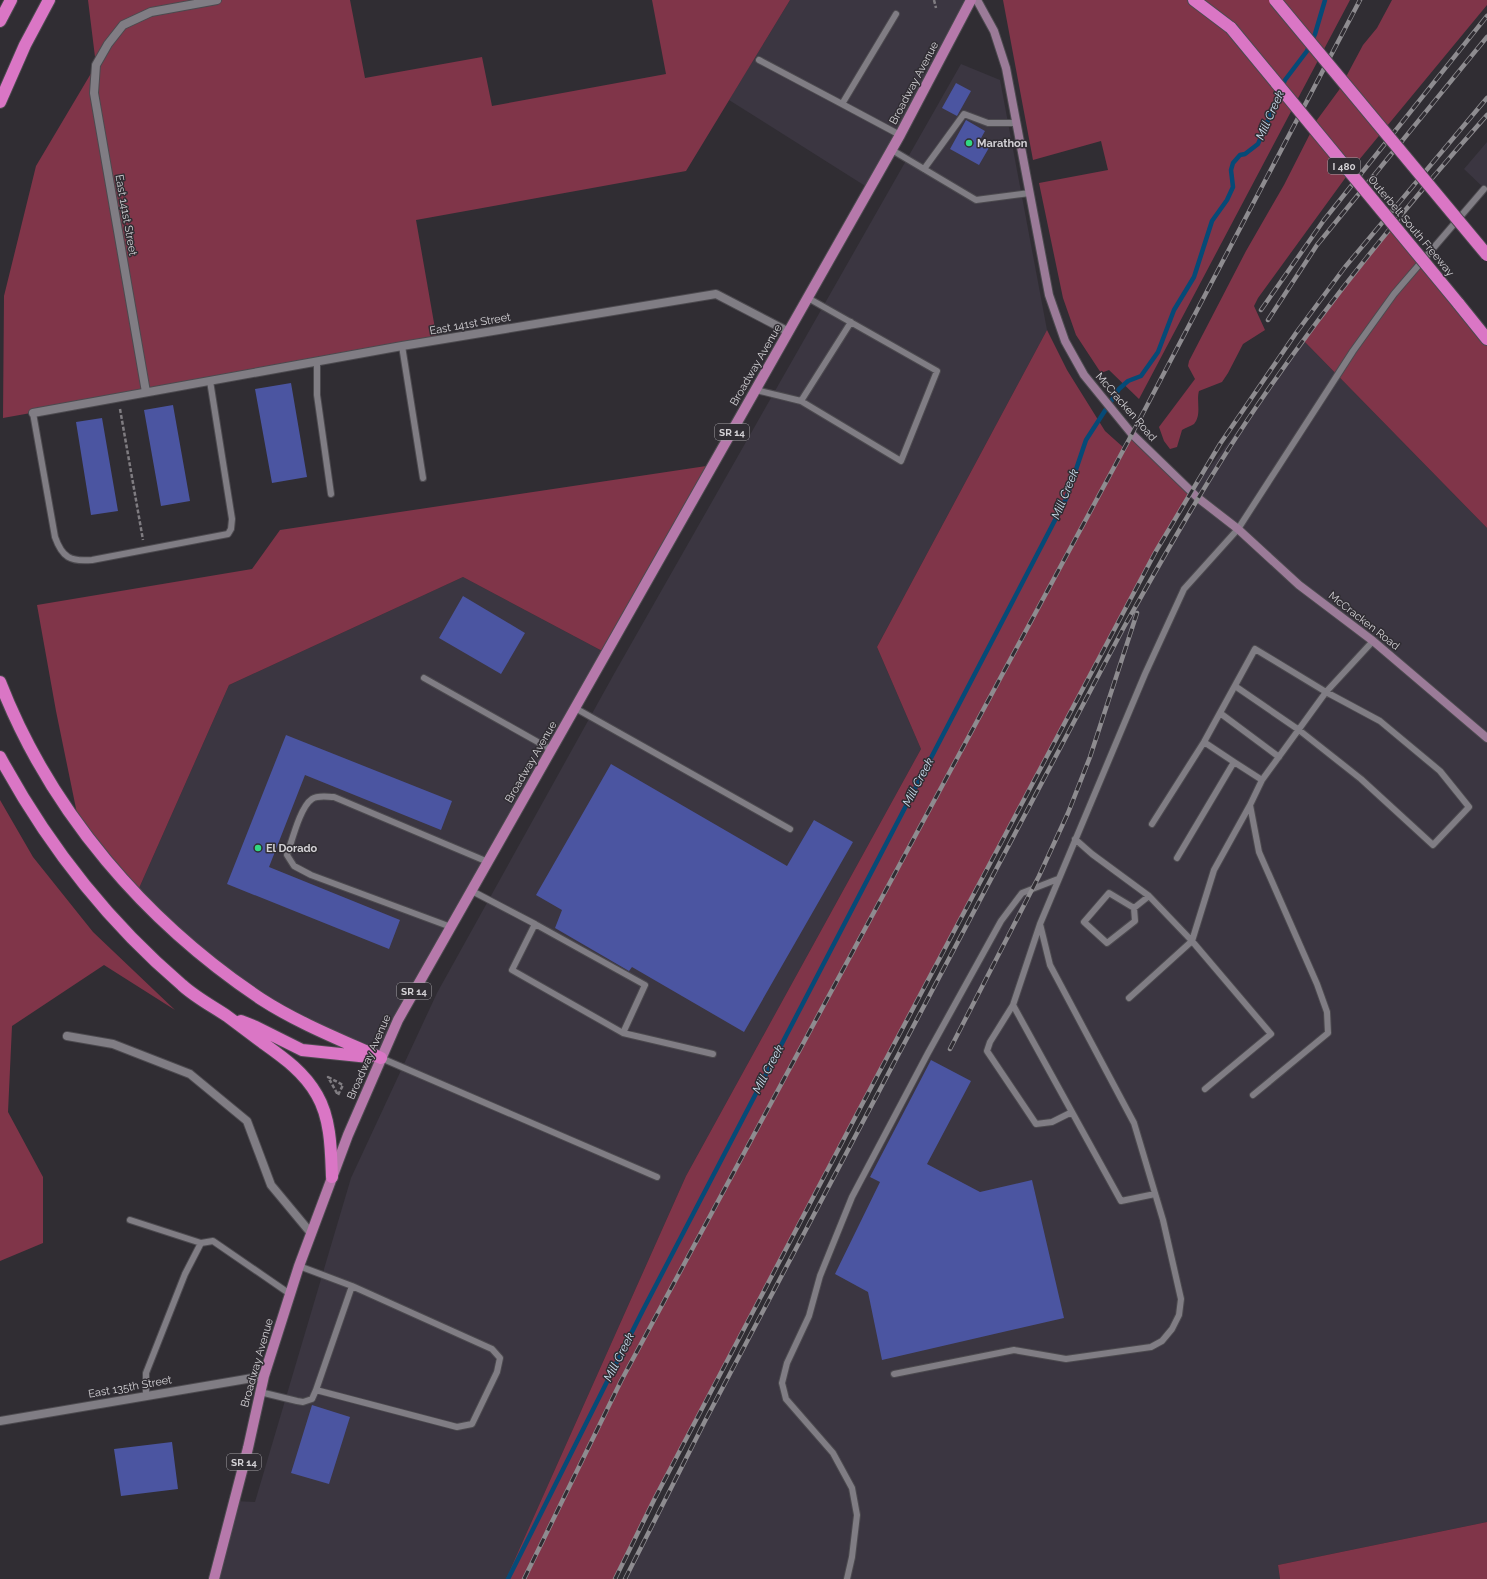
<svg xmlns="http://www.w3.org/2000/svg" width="1487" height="1579" font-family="Raleway,sans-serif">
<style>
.built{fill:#3b3641}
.green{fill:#803549}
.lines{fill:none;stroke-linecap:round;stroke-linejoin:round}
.stream{stroke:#064a77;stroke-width:4.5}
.building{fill:#4b55a1}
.lane-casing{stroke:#4c4a4f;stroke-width:8}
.street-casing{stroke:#4c4a4f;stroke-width:10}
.secondary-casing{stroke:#4c4a4f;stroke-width:10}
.primary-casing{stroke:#4c4a4f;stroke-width:12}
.highway-casing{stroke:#4c4a4f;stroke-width:14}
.path{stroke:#7f7c81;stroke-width:2.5;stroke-dasharray:4 2;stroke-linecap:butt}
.lane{stroke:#807d84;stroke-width:6}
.street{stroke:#807d84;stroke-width:8}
.secondary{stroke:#9b7b98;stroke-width:8}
.primary{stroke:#b679ab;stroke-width:10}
.highway{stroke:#da76c5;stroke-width:12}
.rail-casing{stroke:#8e8c90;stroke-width:4.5}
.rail{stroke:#302d33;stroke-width:3;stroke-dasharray:9;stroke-linecap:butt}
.highway-bridge-casing{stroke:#4c4a4f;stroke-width:14;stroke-linecap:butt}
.highway-bridge{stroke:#da76c5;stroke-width:12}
.poi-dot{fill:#31d882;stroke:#302d33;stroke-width:1.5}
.labels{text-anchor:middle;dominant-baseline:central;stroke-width:3;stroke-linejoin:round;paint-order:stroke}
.shield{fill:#302d33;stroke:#a2a0a4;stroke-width:1}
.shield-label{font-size:10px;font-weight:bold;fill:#d3d1d5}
.street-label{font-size:11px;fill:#d3d1d5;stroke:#302d33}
.poi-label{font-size:11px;font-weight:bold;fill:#d3d1d5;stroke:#302d33;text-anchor:start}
.water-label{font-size:12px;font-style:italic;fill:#ccdfef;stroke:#302d33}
</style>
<rect width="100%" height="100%" fill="#302d33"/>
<path class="built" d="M790,0H971L870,189L729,100Z
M961,64L1000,80L1047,330L877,647L921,749L686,1176L506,1579H214L234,1501L255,1502L351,1178L437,993L614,674Z
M1487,142V191L1464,169Z
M1303,340L1487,528V1522L1278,1565L1280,1579H625L764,1310L1124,627L1198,498L1191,492L1262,398Z
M463,577L606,653L381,1058L262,1000L136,895L229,685Z"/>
<path class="green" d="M88,0H350L365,78L482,57L492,106L666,74L652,0H790L686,171L416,220L437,340L3,418L4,296L36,166L96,65Z
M1003,0H1350L1139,399L1109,370L1101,373L1076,335L1063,298L1039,183L1108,170L1101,141L1033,160Z
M1392,0H1487V5L1354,166L1258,298L1254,306L1265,330L1243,344L1228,373L1222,382L1199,391C1196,401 1202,415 1194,424C1191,426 1185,428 1182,430L1177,447L1170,449L1164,441L1159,427L1195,379L1188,366L1189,361L1246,251L1284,185L1317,120L1339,90L1363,45L1377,28Z
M1395,224L1487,339V528L1303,340L1349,280Z
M1047,330L1067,370L1105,431L1124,448L1132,434L1191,492L1119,617L1016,812L697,1418L615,1579H506L686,1176L921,749L877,647Z
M713,465L606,653L463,577L229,685L136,895L80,828L56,711L37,605L252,569L280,530Z
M0,800L33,857L93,932L175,1010L104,965L12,1026L8,1112L43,1177V1243L0,1261Z
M1487,1522V1579H1280L1278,1565Z"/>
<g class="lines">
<path class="stream" d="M508,1579L643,1310L1066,499L1086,440L1119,389L1128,381L1141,376L1158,352L1174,310L1194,277L1212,221L1227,200L1233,187L1231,170L1233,163L1240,155L1245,154L1258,144L1285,80L1307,51L1315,34L1325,0"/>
</g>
<path class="building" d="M956,83L971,91L957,116L942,108Z
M966,120L985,131L980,140L990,146L979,165L950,149Z
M291,383L307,477L272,483L255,389Z
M173,405L190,501L161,506L144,410Z
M102,418L118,511L91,515L76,422Z
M463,596L525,633L501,674L439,638Z
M286,735L452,801L441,830L305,775L269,867L400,920L389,949L227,884Z
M611,764L787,866L814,820L853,842L744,1032L632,967L629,971L555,928L562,910L536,895Z
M931,1060L971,1081L927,1164L980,1192L1032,1180L1064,1318L882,1360L868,1292L835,1274L880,1182L870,1177Z
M312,1405L350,1417L329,1484L291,1473Z
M172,1442L178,1489L121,1496L114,1449Z"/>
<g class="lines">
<defs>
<path id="lane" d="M896,14L842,104L900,135
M759,60L842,104
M892,150L976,200L1030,193
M924,169L964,114L988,123H1017
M402,346L423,478
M317,362V395L331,494
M756,390L801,401L901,461L937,371L808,298
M801,401L851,322
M33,413L55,537C62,557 70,562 92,560L228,534L231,529L232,519L210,381
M424,678L552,750
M575,708L790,829
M1220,713L1279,757
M1234,762L1262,780
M1152,824L1204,742L1255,649L1326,692L1380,721L1440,771L1469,807L1433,845L1361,779L1299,730L1235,686
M1075,839L1092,854L1149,896L1192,941L1271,1034L1205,1089
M1177,858L1234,762L1204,742
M472,891L535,924L512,970L623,1033L713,1054
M1134,908L1135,921L1107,943L1084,922L1109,893L1134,908L1149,896
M535,924L645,985L623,1033
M1040,924L1013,1005L1121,1201L1155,1194
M451,927L311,875L294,866L287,855C292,841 300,807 312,799C318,795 327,797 334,797L488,862
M1129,998L1192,941L1214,870L1250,805
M1013,1005L990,1042L987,1051L1036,1124L1052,1122L1072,1112
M381,1058L657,1177
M1253,1095L1328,1033L1327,1012L1317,984L1259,852L1250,805L1262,780L1326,692L1373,641
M130,1220L201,1243
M299,1266L352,1286L492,1349L500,1358L497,1372L472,1424L457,1427L316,1390L352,1286
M894,1374L1014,1350L1066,1359L1151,1347L1162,1341L1172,1329L1179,1315L1181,1299L1163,1220L1134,1123L1050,965L1040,924L1145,674L1184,589L1238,529L1353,351L1394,294L1484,189
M260,1392L297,1401L303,1402L312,1399L316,1390
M146,1396V1373L185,1274L201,1243L213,1241L290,1294
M847,1579L852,1557L857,1515L852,1488L833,1453L786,1399L782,1383L787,1363L809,1316L820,1276L852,1197L928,1053L1001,921L1022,893L1058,879"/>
<path id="street" d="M146,392L94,93L96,65L108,44L123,25L151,12L217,0
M33,413L402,346L716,294L789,332
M67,1036L113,1044L190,1074L247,1121L271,1185L310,1232
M0,1421L264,1376"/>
<path id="secondary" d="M977,0L994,31L1006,68L1049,295L1065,341L1084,375L1132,434L1198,498L1238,529L1299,585L1373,641L1487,738"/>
<path id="primary" d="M214,1579L248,1448L264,1376L299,1266L348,1135L398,1020L900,135L971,0"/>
<path id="highway" d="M1194,0L1231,28
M0,21L11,0
M0,102L25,45L49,0
M1458,303L1487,339
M0,682C51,813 146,922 261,999C298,1023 341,1040 381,1058
M0,757C47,844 107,921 182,985C195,997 212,1006 227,1016C239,1025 251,1034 263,1043C284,1058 304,1072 317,1095C331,1119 331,1151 332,1177
M241,1021L256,1027L302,1050L369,1057"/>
</defs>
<use href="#lane" class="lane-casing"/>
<use href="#street" class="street-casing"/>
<use href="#secondary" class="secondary-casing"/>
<use href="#primary" class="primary-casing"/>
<use href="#highway" class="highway-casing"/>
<path class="path" d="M934,0L936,8
M120,409L143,540
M328,1077L343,1085L338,1095Z"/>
<use href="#lane" class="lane"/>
<use href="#street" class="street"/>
<use href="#secondary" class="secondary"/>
<use href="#primary" class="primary"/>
<use href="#highway" class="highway"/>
<defs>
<path id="rail" d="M1261,310L1324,220L1487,16
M1268,320L1317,245L1487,37
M950,1049L1039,876L1068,813L1090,757L1137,613
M524,1579L621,1381L1132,434L1360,0
M615,1579L655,1498L858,1112L1156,551L1220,444L1296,333L1345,267L1487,98
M625,1579L705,1421L1124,627C1168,549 1212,471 1263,397C1331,298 1407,205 1487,115"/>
</defs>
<use href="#rail" class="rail-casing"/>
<use href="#rail" class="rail"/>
<defs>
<path id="highway-bridge" d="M1275,0L1487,255
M1231,28L1458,303"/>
</defs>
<use href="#highway-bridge" class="highway-bridge-casing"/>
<use href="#highway-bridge" class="highway-bridge"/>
</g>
<g class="poi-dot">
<circle cx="969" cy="143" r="4"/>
<circle cx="258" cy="848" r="4"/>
</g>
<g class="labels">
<g class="shield">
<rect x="1328" y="158" width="32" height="16" rx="3"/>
<rect x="715" y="424" width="34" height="16" rx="3"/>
<rect x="397" y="983" width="34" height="16" rx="3"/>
<rect x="227" y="1454" width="34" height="16" rx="3"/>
</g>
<g class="shield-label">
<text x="1344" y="166">I 480</text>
<text x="732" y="432">SR 14</text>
<text x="414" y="991">SR 14</text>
<text x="244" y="1462">SR 14</text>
</g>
<g class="street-label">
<text transform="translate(914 83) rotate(-62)">Broadway Avenue</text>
<text transform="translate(126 215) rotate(80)">East 141st Street</text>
<text transform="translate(1411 226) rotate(50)">Outerbelt South Freeway</text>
<text transform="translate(470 324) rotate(-10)">East 141st Street</text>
<text transform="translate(756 365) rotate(-60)">Broadway Avenue</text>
<text transform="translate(1126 407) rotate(49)">McCracken Road</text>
<text transform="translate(1364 621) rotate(38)">McCracken Road</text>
<text transform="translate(531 762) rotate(-60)">Broadway Avenue</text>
<text transform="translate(369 1057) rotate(-66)">Broadway Avenue</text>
<text transform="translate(257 1363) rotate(-74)">Broadway Avenue</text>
<text transform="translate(130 1387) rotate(-10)">East 135th Street</text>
</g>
<g class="poi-label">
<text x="977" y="143">Marathon</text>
<text x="266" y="848">El Dorado</text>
</g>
<g class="water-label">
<text transform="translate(1270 115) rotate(-66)">Mill Creek</text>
<text transform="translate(1065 494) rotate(-68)">Mill Creek</text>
<text transform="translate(918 782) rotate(-62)">Mill Creek</text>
<text transform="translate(768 1069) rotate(-62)">Mill Creek</text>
<text transform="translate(619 1357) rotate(-63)">Mill Creek</text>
</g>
</g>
</svg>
